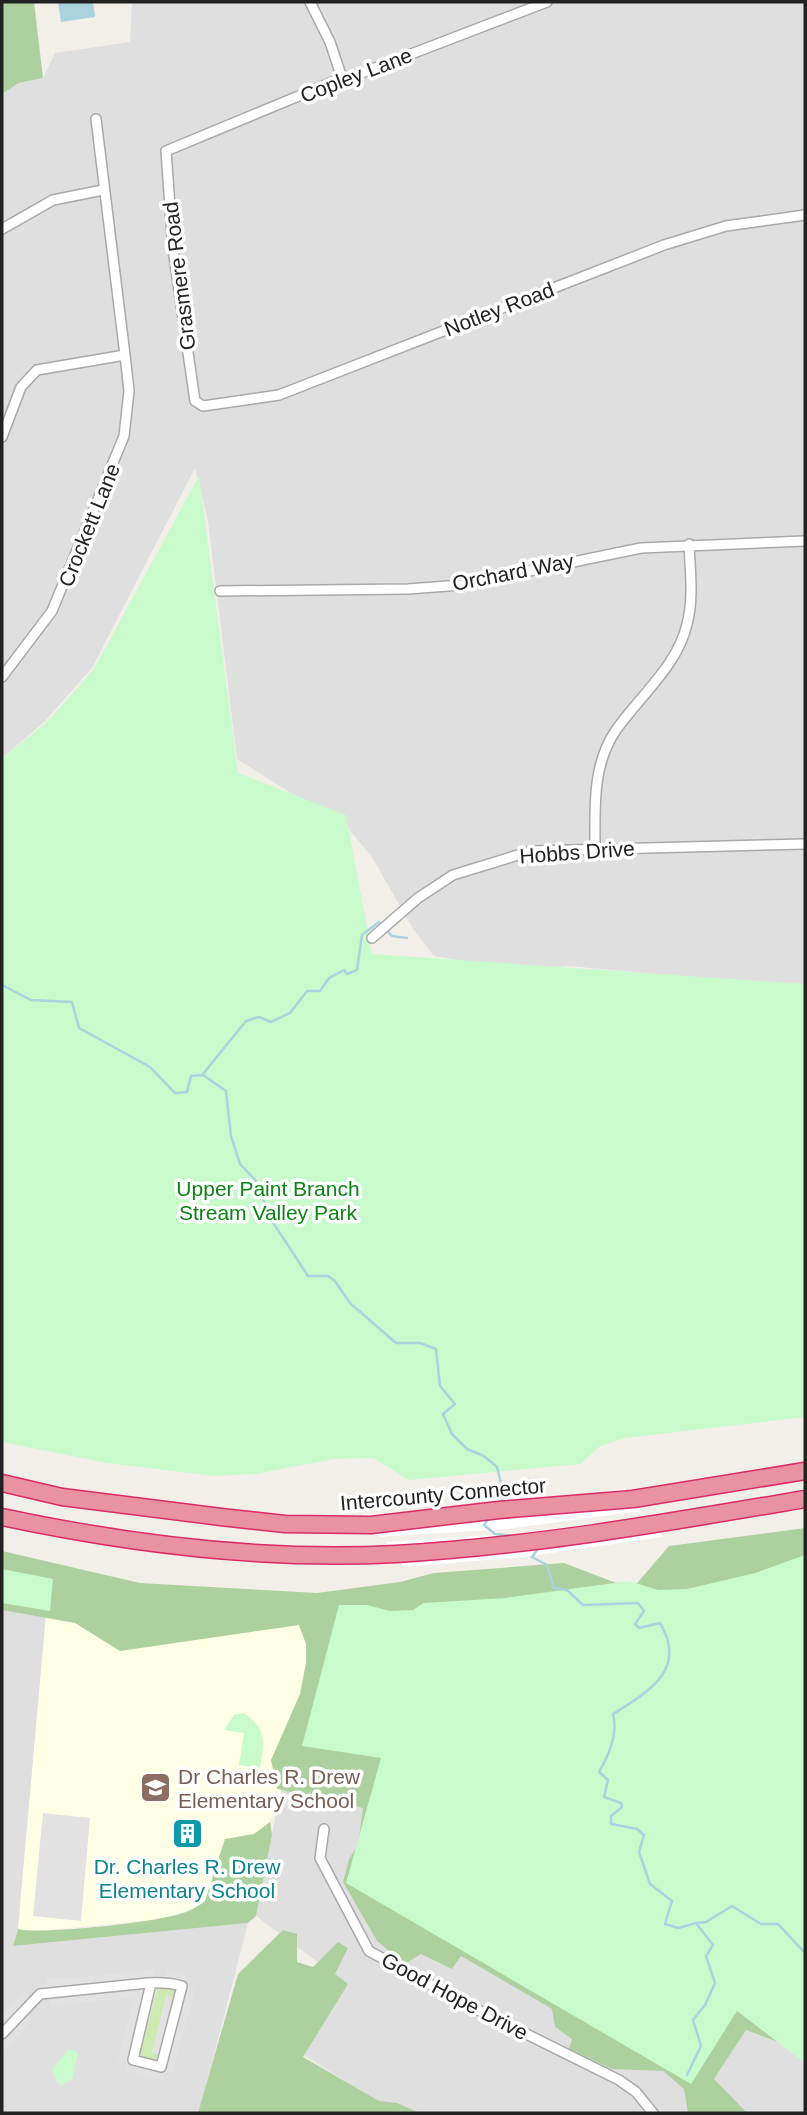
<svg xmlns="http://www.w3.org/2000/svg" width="807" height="2115" font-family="Arial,sans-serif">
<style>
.residential{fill:#e0dfdf}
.education{fill:#ffffe5}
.grass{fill:#cdebb0}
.forest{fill:#add19e}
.park{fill:#c8facc}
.parking{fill:#e2e2e2;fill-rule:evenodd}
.water{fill:#aad3df}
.pier{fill:#fff}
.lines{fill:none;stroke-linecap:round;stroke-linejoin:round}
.stream{stroke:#aad3df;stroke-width:2.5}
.minor-casing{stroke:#a9a9a9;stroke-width:12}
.motorway-casing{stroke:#dc2a67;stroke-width:19}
.minor{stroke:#fff;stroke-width:9}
.motorway{stroke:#e892a2;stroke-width:16}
.labels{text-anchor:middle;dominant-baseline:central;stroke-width:7;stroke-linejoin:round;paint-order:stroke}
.street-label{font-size:21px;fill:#222;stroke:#fff}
.park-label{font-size:21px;fill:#0c8416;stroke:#fff}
.education-label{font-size:21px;fill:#785e54;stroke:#fff;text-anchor:start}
.culture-label{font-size:21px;fill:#0d838f;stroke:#fff}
</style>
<rect width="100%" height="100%" fill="#f2efe9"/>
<path class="residential" d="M132,2H805V988L569,966L512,970L434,956L413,929L372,857L349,830L237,759L208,521L195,468L92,668L44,722L2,758V94L19,83L43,78L55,53L130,42Z
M2,1609L46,1616L18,1929L13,1946L248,1923L199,2113H2Z
M281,1789L367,1809L737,2011L805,2063V2113H387L389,2109L304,2055L347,1984L256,1916Z"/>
<path class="education" d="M46,1616L188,1639L299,1625L306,1644V1663L300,1694L290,1716L284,1741L280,1806L265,1828L254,1834L239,1836L221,1847L214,1879L205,1902L185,1912L159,1919L27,1932L18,1929Z"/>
<path class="grass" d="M161,1985L176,1991L173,1998L167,1995L152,2052L159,2055L158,2060L142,2057L140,2053L157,1989Z"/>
<path class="forest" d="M2,2H34L43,78L19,83L2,94Z
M805,1528V2052L746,2030L714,2079L747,2113H688L684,2089L663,2071L612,2069L569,2049L572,2039L555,2027L552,2009L461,1956L452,1969L421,1954L405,1964L377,1941L343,1882L349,1859L358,1845L363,1808L277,1789L271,1760L300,1694L306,1663V1644L299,1625L120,1651L75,1623L2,1610V1551L140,1583L317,1593L400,1582L434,1573L564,1563L632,1589L669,1546Z
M270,1822L272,1835L256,1916L248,1923L13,1946L18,1929C41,1935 162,1922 186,1912C192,1910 199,1905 205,1901L225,1839L254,1834Z
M283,1930L297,1934V1962L313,1967L338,1942L348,1948L335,1974L348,1984L303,2057L379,2101L397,2103L420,2113H198L238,1974Z"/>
<path class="park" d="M199,476L238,773L346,815L372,954L805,984V1417L625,1438L600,1446L580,1464L409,1480L373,1458L334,1459L255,1474L215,1476L107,1463L2,1442V758L46,723L94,669Z
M805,1555V2063L737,2011L691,2084L346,1883L381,1758L302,1746L339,1605H367L390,1611L413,1610L424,1603L505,1598L629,1581L658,1590L687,1589L755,1573Z
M2,1569L53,1579L50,1611L2,1603Z
M244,1713C268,1730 264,1742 260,1768L239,1765L244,1733L224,1730L234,1715Z
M69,2049L78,2053L72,2080L61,2085L56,2081L52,2069Z"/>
<path class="parking" d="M43,1813L90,1818L81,1921L33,1916Z
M154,1970L155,1977H165L167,1970L187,1975L185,1984L195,1990L173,2073L165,2071L163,2081L124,2071L126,2062L118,2061L134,1997L51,2006L49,1998L38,2000L28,2014L33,2019L2,2054V2015L24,1991L30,1997L45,1990L46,1979L94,1976L96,1984L101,1983L100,1975ZM161,1985L176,1991L173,1998L166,1995L152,2052L159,2055L158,2060L142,2057L140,2053L157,1990Z"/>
<path class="water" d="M58,2H93L95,17L61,22Z"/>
<path class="pier" d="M625,1488L641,1511L507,1529L380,1537L361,1514L432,1511L561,1499Z
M647,1516L663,1537L522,1557L404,1567L386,1542L521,1533Z"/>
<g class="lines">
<path class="stream" d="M2,985L31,1000L72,1002L79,1028L150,1067L175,1093L187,1092L191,1076L203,1075L226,1091L231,1136L240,1164L256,1181L272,1221L308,1276H328L335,1281L350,1303L396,1343H420L436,1349L440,1386L455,1404L443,1414L452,1434L467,1449L484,1456L497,1467L504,1496L498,1504
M203,1074L246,1021L259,1017L271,1022L290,1013L307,991H320L329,978L344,970L347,974L357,970L362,935L379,922L392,936L407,938
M489,1518L484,1525L495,1534L515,1536
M540,1546L532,1557L547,1565L554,1588L567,1590L583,1605L638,1603L644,1611L635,1624L639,1628L660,1623C688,1670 648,1692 613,1714C618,1733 609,1755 599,1772L608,1780L604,1797L621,1803L622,1807L611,1816V1824L637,1829L644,1835L639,1852L650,1884L672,1901L665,1924L678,1928L696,1923L713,1945L706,1956L715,1983L705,2005L693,2020L701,2046L687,2075
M696,1923L706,1922L732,1906L761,1924H778L805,1953"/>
<defs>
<path id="minor" d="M310,2L330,42L342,78
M547,2L359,74L342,78L166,151L173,249L195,401L203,406L279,395L664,245L726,226L805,215
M96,119L125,355
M2,229L53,200L103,190
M2,437L21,387L37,370L125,355L129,391L124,436L52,611L2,677
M220,591L408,589L461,585L641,548L805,541
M595,848C595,808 592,765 616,730C640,696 678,665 687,624C694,598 690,570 689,544
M372,938L418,898L453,875L531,851L805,844
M324,1829L320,1858L369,1951L470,2006L619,2080L636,2092L653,2113
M2,2034L40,1994L138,1984C154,1982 167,1982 182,1986L161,2067L133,2060L151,1983"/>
<path id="motorway" d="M2,1483L62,1497L221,1517L285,1524L371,1525L499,1510L633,1499L805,1471
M2,1517C129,1544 266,1561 396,1554C534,1546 670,1522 805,1499"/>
</defs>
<use href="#minor" class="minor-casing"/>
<use href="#motorway" class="motorway-casing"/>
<use href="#minor" class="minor"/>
<use href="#motorway" class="motorway"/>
</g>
<defs>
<symbol id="school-square" viewBox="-11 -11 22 22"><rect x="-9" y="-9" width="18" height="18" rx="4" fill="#8d6e63" stroke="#fff"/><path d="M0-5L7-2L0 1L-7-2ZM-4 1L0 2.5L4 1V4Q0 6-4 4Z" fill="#fff"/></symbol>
<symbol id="building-square" viewBox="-11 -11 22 22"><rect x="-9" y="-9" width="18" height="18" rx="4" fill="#0f9aa8" stroke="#fff"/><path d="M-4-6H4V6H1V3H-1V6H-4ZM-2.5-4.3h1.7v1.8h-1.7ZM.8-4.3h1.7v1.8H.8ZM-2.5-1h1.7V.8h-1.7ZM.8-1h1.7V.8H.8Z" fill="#fff"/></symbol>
</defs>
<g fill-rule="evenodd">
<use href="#school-square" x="138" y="1770" width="35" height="35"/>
<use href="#building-square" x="170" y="1816" width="35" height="35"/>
</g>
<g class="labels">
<g class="street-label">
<text transform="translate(356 75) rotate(-21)">Copley Lane</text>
<text transform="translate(179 276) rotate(-97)">Grasmere Road</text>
<text transform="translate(499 309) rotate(-21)">Notley Road</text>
<text transform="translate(89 525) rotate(-68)">Crockett Lane</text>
<text transform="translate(513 572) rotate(-11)">Orchard Way</text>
<text transform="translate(577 852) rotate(-4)">Hobbs Drive</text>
<text transform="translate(443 1494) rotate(-5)">Intercounty Connector</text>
<text transform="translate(455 1996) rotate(28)">Good Hope Drive</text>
</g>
<g class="park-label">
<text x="268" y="1188">Upper Paint Branch<tspan x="268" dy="24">Stream Valley Park</tspan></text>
</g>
<g class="education-label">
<text x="178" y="1776">Dr Charles R. Drew<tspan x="178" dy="24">Elementary School</tspan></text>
</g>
<g class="culture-label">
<text x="187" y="1866">Dr. Charles R. Drew<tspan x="187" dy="24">Elementary School</tspan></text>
</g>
</g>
<rect width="807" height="2115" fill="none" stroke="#222222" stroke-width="7"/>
</svg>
